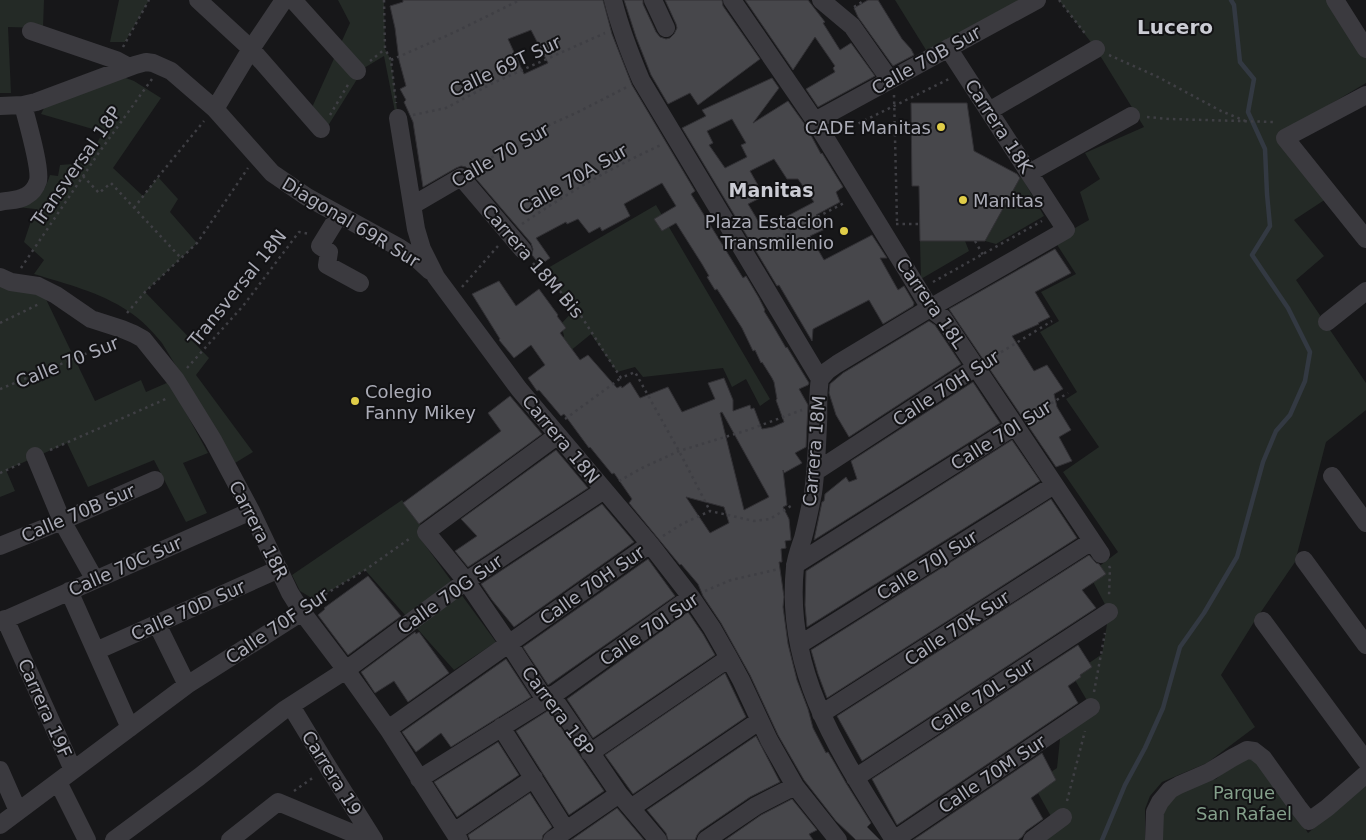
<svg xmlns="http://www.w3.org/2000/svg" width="1366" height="840" font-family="'DejaVu Sans',sans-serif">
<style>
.green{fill:#242a26}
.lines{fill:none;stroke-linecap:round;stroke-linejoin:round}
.stream{stroke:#333942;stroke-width:4.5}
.building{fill:#47474b;stroke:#323135;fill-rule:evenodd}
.path{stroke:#3f3f44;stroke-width:2.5;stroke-dasharray:2.5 4;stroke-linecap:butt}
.minor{stroke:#3b3a3f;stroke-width:18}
.poi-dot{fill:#e0cd48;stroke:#121214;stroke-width:2}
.labels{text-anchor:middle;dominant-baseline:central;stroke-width:4;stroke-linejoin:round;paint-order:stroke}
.street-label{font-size:18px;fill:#abacb7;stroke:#121214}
.poi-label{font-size:18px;fill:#abacb7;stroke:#121214;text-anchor:end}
.park-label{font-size:18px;fill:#84a08b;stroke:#121214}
.neighbourhood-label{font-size:19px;font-weight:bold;fill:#cbccd4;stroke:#121214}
.quarter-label{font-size:20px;font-weight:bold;fill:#cbccd4;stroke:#121214}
</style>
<rect width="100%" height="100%" fill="#171719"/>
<path class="green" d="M0,0H44L43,28L8,27L11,93H0Z
M119,0H149L125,42H110Z
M338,0H384L385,49L391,60L398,118L396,117L384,56L364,68L321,137L305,123L350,23Z
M895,0H1037L931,58Z
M1059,0H1331L1366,55V83L1280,134L1326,199L1294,220L1324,256L1296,280L1366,383V410L1326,442L1295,562L1254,622L1221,675L1255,727L1207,763L1162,782L1150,796L1145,809V840H1040L1058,829L1033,784L1057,768L1061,729L1092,709L1072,675L1102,654L1109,612L1089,574L1118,552L1063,472L1099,447L1066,399L1077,392L1040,332L1059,321L1041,292L1076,274L1054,240L1089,220L1080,192L1100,179L1085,153L1144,127L1096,49Z
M115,74L134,81L161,98L113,168L143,196L158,177L178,199L170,212L197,243L145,292L209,358L196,375L253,452L235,463L162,343C152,331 141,319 128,311C100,292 66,284 34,274L44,260L24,242L35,209L17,207C37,200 43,196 50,175L58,176L60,165L86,163L103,132L41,114L45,106Z
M1021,176L1044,216L996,244L985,241Z
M656,205L770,399L760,406L746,379L732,387L723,368L643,377L635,367L617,372L591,334L564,356L558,345L564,336L561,324L576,308L541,272Z
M920,241H965L969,251L921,279Z
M0,284L43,293L95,401L141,380L146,392L169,382L208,453L183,463L207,513L186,522L154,460L88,487L67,443L6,470L15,491L0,497Z
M402,500L426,532L417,534L496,642L454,670L365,570L315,600L300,591L292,575Z
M1243,755L1263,762L1308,833L1366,785V840H1161L1160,832L1165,806L1171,797L1200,783L1216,779Z"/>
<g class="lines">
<path class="stream" d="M1102,840L1125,785L1145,748L1163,708L1180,647L1204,613L1237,557L1263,462L1276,431L1290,415L1305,381L1310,352L1288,308L1252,255L1270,226L1267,194L1265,149L1248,112L1254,79L1240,62L1234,5L1231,0"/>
</g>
<path class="building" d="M403,0H603L612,34L632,85L695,191L691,194L743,278L746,276L759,298L765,310L764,311L772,324L786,348L787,347L809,383L808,385L799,389L808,405L806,447L795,453L802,463L784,473L783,470L787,505L783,507L789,519L791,540L785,541L786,548L781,549L782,562H779L784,597L783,607L788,644L797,680L808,709L813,728L826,753L828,752L834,762L846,783L871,823L867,827L880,840H856L836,821L804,780L778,735L750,675L721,623L703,596L698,584L681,564L680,565L629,503L632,499L614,473L612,474L590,447L589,448L564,414L561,416L539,390L537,391L528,378L545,365L531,345L514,358L499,340L500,339L472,294L499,281L516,306L539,289L558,315L557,316L566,328L560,333L580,360L588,355L617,388L621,386L622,388L630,382L640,398L668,387L682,412L715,399L708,383L724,378L733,400V411L750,405L751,409L754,408L762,429L773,427L784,422L776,400L777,399L774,382L772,378L762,362L761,363L755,350L753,351L742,328L717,289L715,290L707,277L709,276L702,264L676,223L662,231L654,219L676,206L662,183L624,204L630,216L602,231L600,227L589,233L578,219L567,224L566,222L536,238L550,258L540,265L532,255L533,249L531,243L466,167L461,166L456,168L423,187L413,122L404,102L406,100L400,89L406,86L399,60L395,28L390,6L403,2ZM531,30L548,63L524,74L508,39ZM722,412L769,497L744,510L720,413ZM686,497L724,507L729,523L710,533Z
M624,0H643V4L656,32L660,37L666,39L670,38L674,34L677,28L676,24L665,0H722L723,6L760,59L698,105L690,93L668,104L651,75L636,37Z
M745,0H808L825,22L823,23L840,50L851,43L875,76L818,107L806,89L835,72L833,68L835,66L815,37L793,70Z
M868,0H878L902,39L911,49L914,55L893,66L858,17L854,8Z
M772,78L779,88L753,123L788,101L806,126L821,154L822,153L843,187L836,192L840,202L816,215L825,229L810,236L824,260L872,235L887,258H880L898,290L904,286L914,303L913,306L883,324L869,300L813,329L812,341L779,285L777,286L682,128L706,116L702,110ZM732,119L746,143L741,145L747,157L725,168L709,145L713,143L707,131ZM774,159L787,179H798L814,202L763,229L748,204L764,196L750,171Z
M911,103H967L974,151L1017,174L1020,178L985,241H920L919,186H912Z
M1055,249L1071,273L1035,292L1050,317L1038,323L1039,324L1012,336L1034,371L1047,365L1063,389L1054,394L1057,407L1071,430L1059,437L1072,461L1056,467L949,309Z
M929,321L935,325L961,364L849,437L836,415L829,393L830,384L843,373Z
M973,382L1000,423L814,540L822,502L824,501L825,494L846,477L849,482L857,479L851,461Z
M510,396L542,434L419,524L403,503L501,431L488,413Z
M1012,440L1040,481L807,627L805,605L806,571Z
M556,450L588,488L468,567L455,551L477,536L461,519Z
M1051,499L1077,538L827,698L818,674L811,650Z
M602,504L634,542L514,627L492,600L481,584Z
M1089,555L1096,563L1099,564L1106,574L1082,590L1096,608L862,761L837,716Z
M648,559L675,596L548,685L523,647Z
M368,576L401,616L348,655L318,615L325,609L324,608Z
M688,612L703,634L715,655L593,738L567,699Z
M415,632L416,634L419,632L449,673L408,702L394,681L375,693L361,672Z
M1078,645L1092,667L1080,675L1081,677L1068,686L1078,703L897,825L872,779Z
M506,659L531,697L451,747L441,733L416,752L402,732Z
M725,673L746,717L633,794L605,755Z
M549,710L604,791L569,815L516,731Z
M756,736L780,782L750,797L700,831L697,835L695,840H668L666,833L647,810Z
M498,742L519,775L457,817L434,782Z
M1042,753L1056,780L1031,798L1043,819L1026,831L1022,837L1018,840H913Z
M530,793L552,827L543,835L542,840H470L468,835Z
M792,799L817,830L809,834L813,840H725L761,815Z
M617,808L644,840H571Z"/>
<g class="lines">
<path class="path" d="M384,0L385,49L391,60L396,103
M1059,0L1087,36
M854,7L865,0
M123,47L149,0
M1109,55L1158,77L1221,111L1248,122
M391,60L455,32L520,0
M370,61L385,49
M894,95L897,222
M330,115L349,83
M413,115L446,108L493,83L605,33
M1147,117L1169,119L1273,122L1275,125
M841,132L949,79
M475,168L527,135L578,112L627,87
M83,176L99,193L111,183L181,258
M134,208L158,177L204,121
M522,224C566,194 612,167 661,145
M896,224H919
M975,241L983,255
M760,247L846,202
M533,263L576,308L621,378L635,372L679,451L710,511
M21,268L98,154L152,79
M933,282L1042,221
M462,287L498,246
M127,313L145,292L197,243L248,168
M0,323L39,304
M990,359L1052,321
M187,368L243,306L299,232L310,234
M0,389L112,343
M1029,417L1068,393
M565,419L621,378
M50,450L168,398
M0,473L22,463
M619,481L642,468L679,451L748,430L802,410
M663,536L682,524L710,511L754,521L770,519L794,504
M1109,566L1110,568L1109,596
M705,591L731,580L779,569
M314,601L365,570L412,537
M1094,692L1105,633
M294,791L314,777
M1067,801L1085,731"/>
<path class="minor" d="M198,0L251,49L321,129
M293,0L357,71
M613,0C620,28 630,54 641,80L820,379C817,395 819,409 818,425C817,447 816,471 813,493C810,508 807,523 803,538C800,547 796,557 795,567C784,673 841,755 894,840
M653,0L666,28
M732,0L815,121L930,308L943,318L1101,554
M821,0L852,26L890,80
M1335,0L1366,49
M31,31L116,60L129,67
M1366,95L1285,138L1366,239
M0,106L23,105L36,102L135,65L146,62L153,63L171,71L215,109L272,173L307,197L400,248L417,259L430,271
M215,109L251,49L284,0
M989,111L1096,49
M398,118L416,229L422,249L436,277L519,389L650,544L691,597L712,628L729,658L741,680L769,740L795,786L838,840
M815,121L1037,0
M1029,173L1131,116
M0,202C9,200 18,201 26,196C32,193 36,187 38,181C41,168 27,121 23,105
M413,205L461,177L523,250
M339,215L320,246L329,252L327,265L360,283
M0,277L11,282L38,286L56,295L91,319L122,329L134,334L143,339L176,380L213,440L251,511L290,593L302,612L346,670L388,729L459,840
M1327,322L1366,291
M820,379L827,371L837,364L930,308L1066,230L948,48
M558,435L426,532L466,581L509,644L542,695L552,696L619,794L658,840
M35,456L62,521L95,580
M815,472L976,367
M1332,476L1366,523
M0,546L62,521L155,480
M1304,560L1366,645
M795,565L1015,426
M69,591L130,728
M5,619L73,770
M1263,621L1366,761
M0,622L251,511
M157,624L187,685
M799,645L1054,485
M96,651L279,569
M291,706L328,767L374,840
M821,714L1092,541
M501,727L566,830
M388,729L650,544
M590,753L729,658
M0,770L18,811
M855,778L1109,612
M419,779L552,696L691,597
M58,782L87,840
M631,808L759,721
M0,825L187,685L302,612
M454,832L534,778
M114,840L199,777L284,710L346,670L466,581L604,490
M230,840L278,802L369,840
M552,840L619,794
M706,840L756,806L795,786
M894,840L1091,707
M1032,840L1063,817
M1154,840L1155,812L1160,802L1170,790L1179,785L1209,772L1232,758L1247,750L1254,751L1263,758L1298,807L1309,821L1327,808L1366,774"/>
</g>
<g class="poi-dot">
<circle cx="941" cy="127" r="5"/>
<circle cx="963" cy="200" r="5"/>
<circle cx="844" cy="231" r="5"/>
<circle cx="355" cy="401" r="5"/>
</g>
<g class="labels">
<g class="street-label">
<text transform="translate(926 60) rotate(-29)">Calle 70B Sur</text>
<text transform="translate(505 66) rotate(-25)">Calle 69T Sur</text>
<text transform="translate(999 126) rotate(57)">Carrera 18K</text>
<text transform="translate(500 155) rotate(-30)">Calle 70 Sur</text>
<text transform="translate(76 166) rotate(-55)">Transversal 18P</text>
<text transform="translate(573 179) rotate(-30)">Calle 70A Sur</text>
<text transform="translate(351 222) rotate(31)">Diagonal 69R Sur</text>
<text transform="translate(533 261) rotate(49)">Carrera 18M Bis</text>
<text transform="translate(237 288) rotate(-51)">Transversal 18N</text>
<text transform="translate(931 303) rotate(55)">Carrera 18L</text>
<text transform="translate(67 362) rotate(-22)">Calle 70 Sur</text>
<text transform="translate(946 388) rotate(-33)">Calle 70H Sur</text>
<text transform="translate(1001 435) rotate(-32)">Calle 70I Sur</text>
<text transform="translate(561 439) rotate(50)">Carrera 18N</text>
<text transform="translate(814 451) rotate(-85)">Carrera 18M</text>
<text transform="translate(78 513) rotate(-23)">Calle 70B Sur</text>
<text transform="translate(259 530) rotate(63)">Carrera 18R</text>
<text transform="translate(927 565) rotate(-32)">Calle 70J Sur</text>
<text transform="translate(125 566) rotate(-24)">Calle 70C Sur</text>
<text transform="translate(592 585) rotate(-35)">Calle 70H Sur</text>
<text transform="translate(450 594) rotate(-35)">Calle 70G Sur</text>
<text transform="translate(188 610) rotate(-24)">Calle 70D Sur</text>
<text transform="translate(277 626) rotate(-34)">Calle 70F Sur</text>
<text transform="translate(957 628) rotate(-33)">Calle 70K Sur</text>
<text transform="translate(649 629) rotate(-34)">Calle 70I Sur</text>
<text transform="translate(982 695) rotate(-33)">Calle 70L Sur</text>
<text transform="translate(45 708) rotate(66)">Carrera 19F</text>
<text transform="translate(558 711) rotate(53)">Carrera 18P</text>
<text transform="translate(332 773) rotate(58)">Carrera 19</text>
<text transform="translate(992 774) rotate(-34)">Calle 70M Sur</text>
</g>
<g class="poi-label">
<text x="931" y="127">CADE Manitas</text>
<text x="973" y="200" text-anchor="start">Manitas</text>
<text x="834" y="221">Plaza Estacion<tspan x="834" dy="21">Transmilenio</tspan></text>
<text x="365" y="391" text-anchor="start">Colegio<tspan x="365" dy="21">Fanny Mikey</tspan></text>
</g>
<g class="park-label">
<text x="1244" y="792">Parque<tspan x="1244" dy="21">San Rafael</tspan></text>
</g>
<g class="neighbourhood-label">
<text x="771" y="190">Manitas</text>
</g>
<g class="quarter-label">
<text x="1175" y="27">Lucero</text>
</g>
</g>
</svg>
